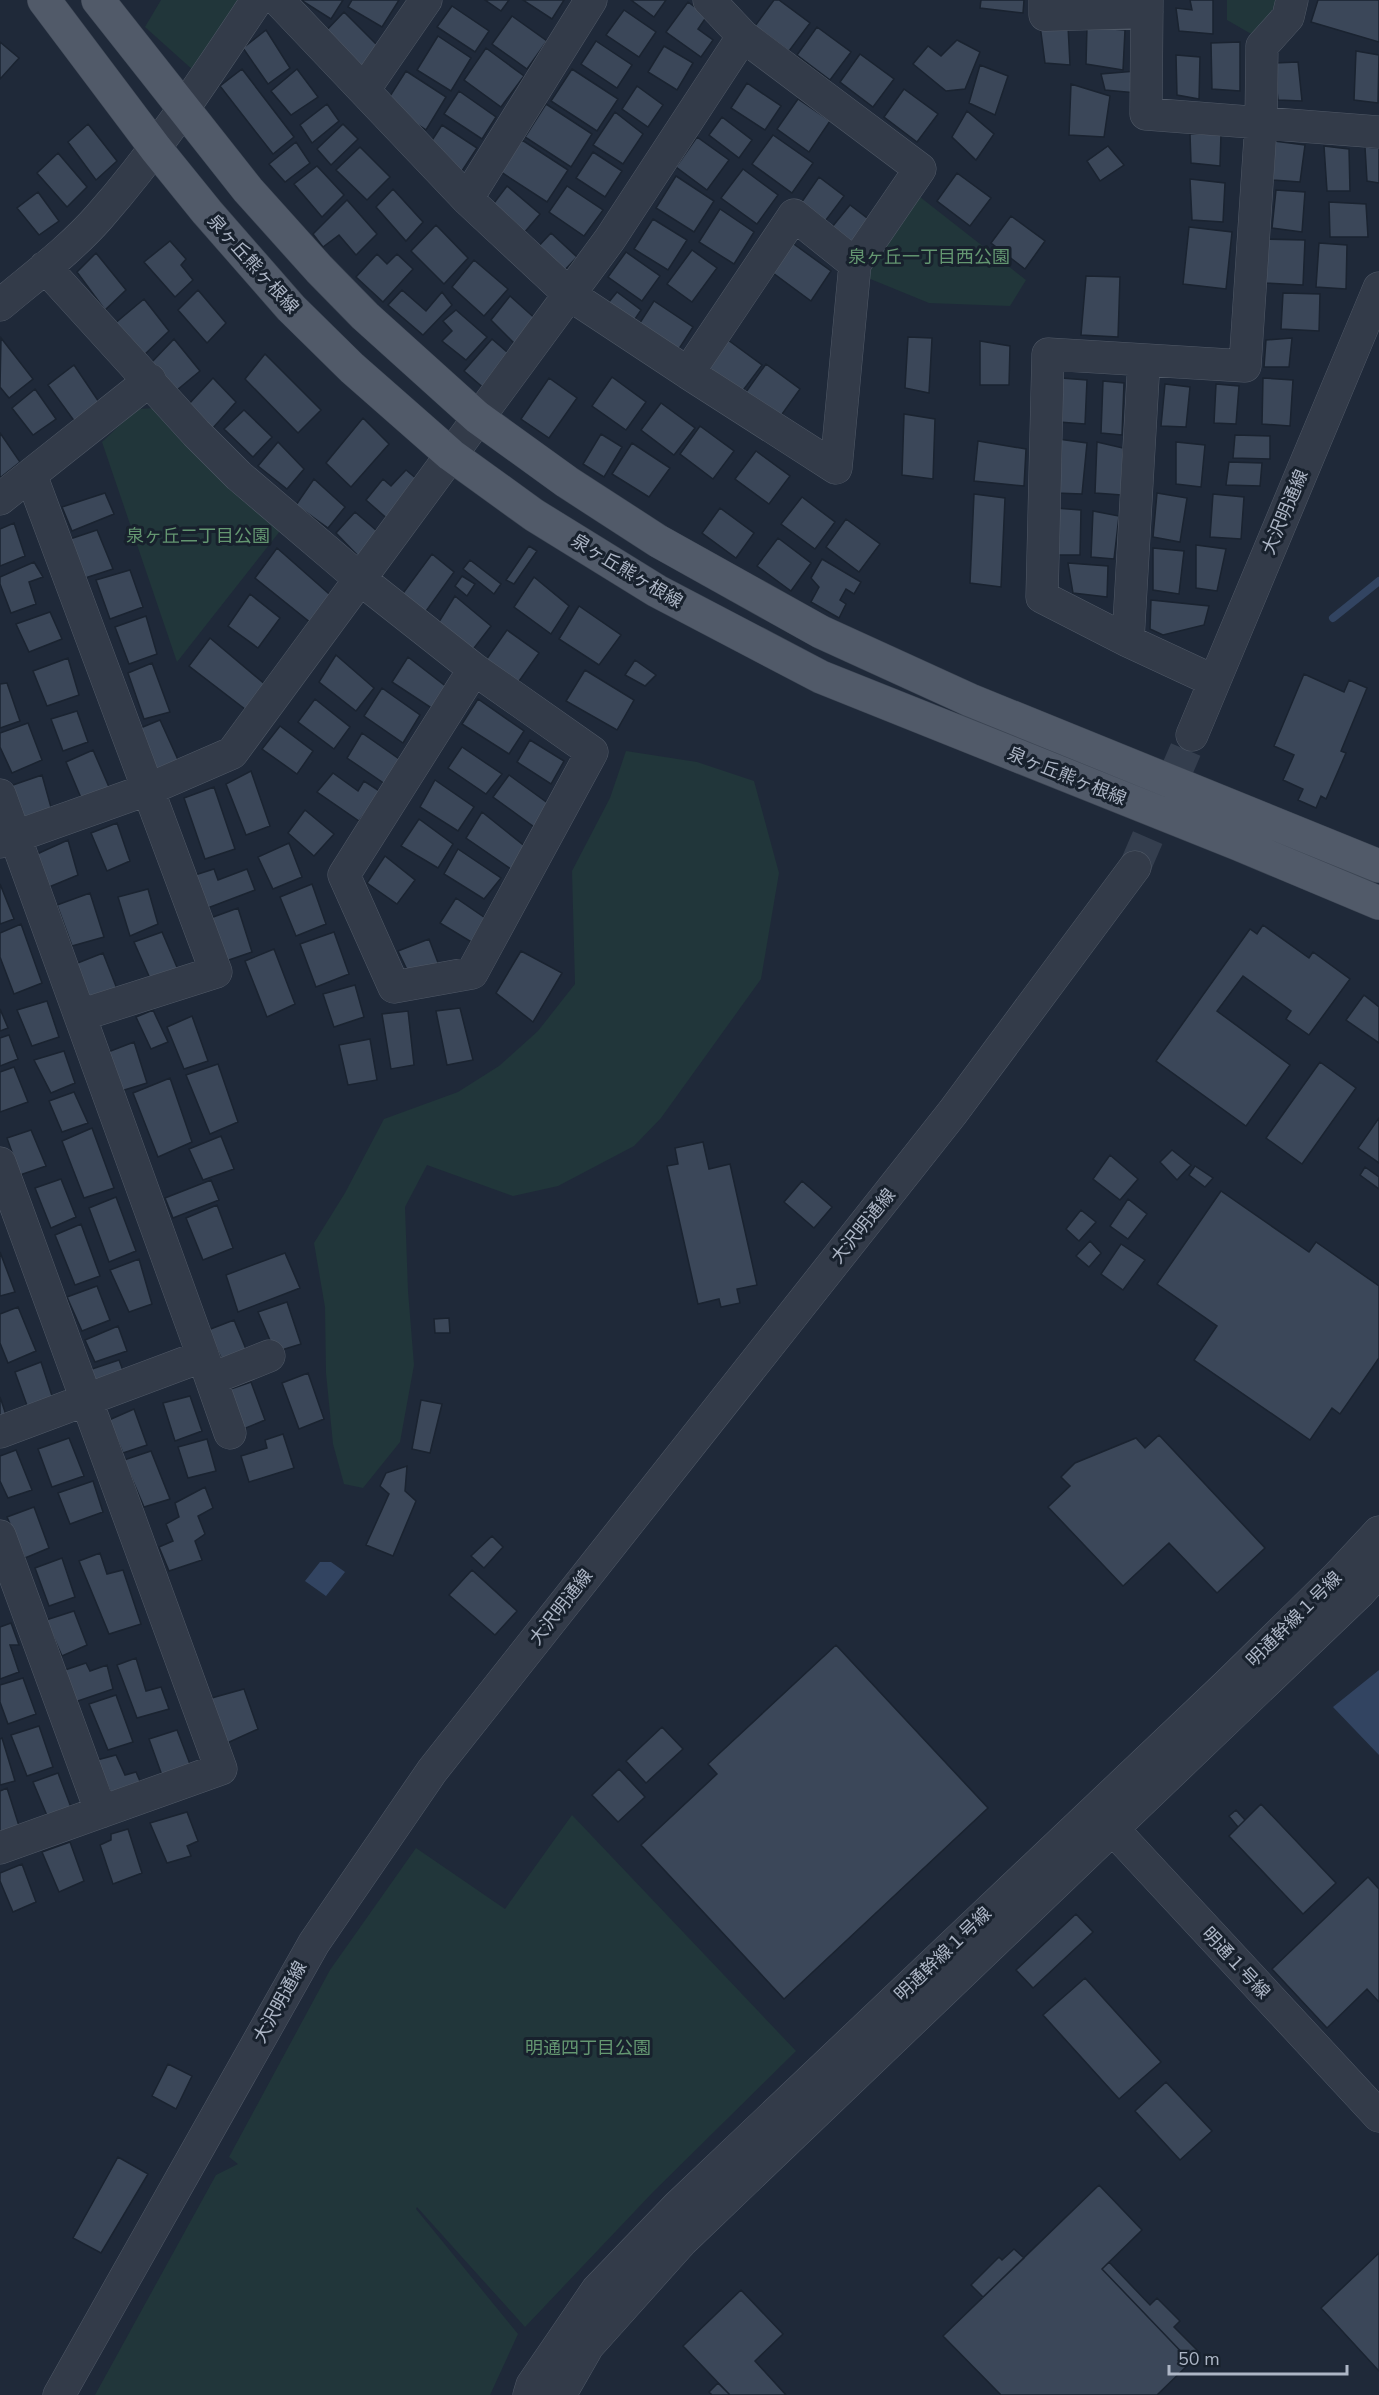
<svg xmlns="http://www.w3.org/2000/svg" width="1379" height="2395" font-family="'Nunito Sans','Noto Sans JP',sans-serif">
<style>
.green{fill:#21363a}
.water{fill:#324461}
.lines{fill:none;stroke-linecap:round;stroke-linejoin:round}
.stream{stroke:#324461;stroke-width:8}
.building{fill:#3b4759;stroke:#1a2330;stroke-width:1.5}
.minor-tunnel{stroke:#343e4e;stroke-width:32;stroke-dasharray:32 16;stroke-linecap:butt}
.minor-casing{stroke:#505967;stroke-width:33}
.major-casing{stroke:#3c4553;stroke-width:34}
.minor{stroke:#333b49;stroke-width:32}
.major{stroke:#515a69;stroke-width:33}
.labels{text-anchor:middle;dominant-baseline:central;stroke-width:6;stroke-linejoin:round;paint-order:stroke}
.park-label{font-size:18px;fill:#649771;stroke:#18212d}
.street-label{font-size:18px;fill:#adb6c6;stroke:#18212d}
</style>
<rect width="100%" height="100%" fill="#1f2939"/>
<path class="green" d="M161,0H239L194,71L145,27Z
M1227,0H1277L1275,8L1253,35L1227,20Z
M920,197L1026,280L1010,306L929,303L863,276Z
M156,408L280,531L177,662L102,442L137,409Z
M626,751L697,762L754,781L779,873L761,979L661,1118L634,1146L558,1186L513,1196L427,1165L405,1207L408,1291L414,1365L400,1442L363,1488L344,1484L333,1444L326,1373L325,1307L314,1243L345,1193L384,1119L458,1092L499,1066L538,1031L575,984L572,871L610,798Z
M572,1815L796,2051L653,2192L525,2327L417,2207L416,2209L518,2334L490,2395H95L216,2175L238,2164L229,2157L330,1970L416,1848L505,1909Z"/>
<path class="water" d="M320,1562H331L345,1572L326,1596L305,1581Z
M1379,1670V1755L1333,1707Z"/>
<g class="lines">
<path class="stream" d="M1333,618L1379,581"/>
</g>
<path class="building" d="M301,0H343L331,19Z
M352,0H399L382,27L348,7Z
M485,0H509L501,11Z
M523,0H564L552,19Z
M631,0H666L654,17Z
M774,0H779L810,23L789,51L755,26Z
M981,0H1024L1023,13L980,8Z
M1190,0H1213V34L1179,31L1176,8L1192,10Z
M1318,0H1379V42L1311,22Z
M688,2L707,16L698,29L713,40L701,57L666,32Z
M452,6L489,31L475,52L437,27Z
M624,10L656,32L639,57L606,35Z
M344,12L380,48L358,71L322,35Z
M512,16L547,41L527,69L492,44Z
M1040,25L1068,26L1070,65L1045,63Z
M817,27L851,52L830,80L797,55Z
M1087,27L1125,30L1123,70L1086,64Z
M266,30L290,68L268,84L243,48Z
M438,36L471,58L451,91L417,70Z
M957,40L980,52L965,89L946,91L913,64L928,46L941,56Z
M596,41L632,65L617,88L581,64Z
M0,42L19,58L0,79Z
M1240,42V91L1212,89L1211,43Z
M664,46L693,63L677,90L648,72Z
M486,48L524,76L501,107L464,80Z
M1356,51L1379,55L1378,103L1354,100Z
M860,54L894,79L873,107L840,82Z
M1176,55L1200,57L1199,99L1177,95Z
M1298,62L1302,101L1278,100L1274,63Z
M980,65L1008,76L995,115L969,103Z
M242,69L294,137L273,154L220,86Z
M297,69L318,97L291,115L271,91Z
M572,69L618,99L597,131L551,101Z
M406,71L446,97L426,130L385,104Z
M1136,71L1137,93L1105,90L1101,74Z
M747,83L781,106L765,130L731,108Z
M1071,84L1110,96L1104,137L1069,135Z
M637,86L663,105L648,127L622,109Z
M904,89L938,114L917,142L884,117Z
M459,91L496,117L482,139L444,114Z
M798,99L830,121L809,152L777,129Z
M327,104L339,121L312,143L300,125Z
M546,104L592,134L571,167L525,137Z
M967,111L994,134L976,160L952,137Z
M615,112L643,134L623,164L593,145Z
M722,117L752,140L739,158L709,135Z
M88,124L117,161L96,180L68,142Z
M343,124L358,139L331,165L317,149Z
M442,125L477,148L460,174L425,151Z
M1221,133L1220,166L1191,163L1190,134Z
M773,135L813,163L792,193L752,164Z
M697,137L729,160L707,190L676,167Z
M522,140L568,170L547,202L501,172Z
M1274,141L1305,145L1300,182L1273,180Z
M296,142L310,163L285,182L269,164Z
M1108,146L1124,165L1100,181L1087,161Z
M1324,146L1349,149L1350,191H1327Z
M360,147L390,177L367,200L336,170Z
M1365,147L1379,148V183L1367,181Z
M593,152L622,171L605,197L576,178Z
M58,153L87,187L67,207L37,173Z
M317,166L344,195L322,217L294,184Z
M743,169L778,195L757,224L721,198Z
M957,173L991,198L970,226L937,201Z
M676,176L714,201L694,232L656,208Z
M819,177L844,196L823,224L799,206Z
M1190,179L1225,183L1223,222L1192,220Z
M507,186L540,214L524,233L491,207Z
M567,186L603,210L584,236L549,212Z
M393,189L423,222L406,241L376,207Z
M1276,190L1305,192L1302,232L1272,228Z
M38,192L59,221L39,235L17,208Z
M347,200L377,234L356,255L339,235L323,247L313,234Z
M1329,202L1366,204L1368,237H1330Z
M850,205L871,221L848,249L828,232Z
M720,209L754,232L734,264L699,242Z
M1011,216L1045,241L1025,269L991,243Z
M653,219L687,240L668,270L634,249Z
M436,225L468,258L444,284L411,251Z
M1189,227L1232,232L1226,289L1183,284Z
M551,233L577,257L561,274L535,250Z
M1265,239L1305,240L1303,285L1266,283Z
M170,241L186,259L181,265L193,280L175,297L144,262Z
M791,242L831,271L811,301L769,270Z
M1319,243L1347,245L1346,289L1316,287Z
M692,250L717,268L692,302L667,284Z
M626,252L660,276L642,301L608,277Z
M96,253L126,290L105,310L77,272Z
M377,254L387,264L397,254L413,269L383,302L356,277Z
M474,260L508,289L484,316L452,287Z
M1086,276L1120,277L1118,337L1081,335Z
M198,290L226,323L207,343L178,310Z
M402,290L426,311L442,292L452,305L423,335L388,305Z
M617,292L641,310L629,328L604,308Z
M1283,293L1320,294L1319,331L1281,329Z
M510,296L539,322L519,348L491,320Z
M144,299L169,331L143,356L113,325Z
M654,301L693,327L675,355L636,329Z
M456,310L487,337L466,360L442,341L452,331L443,321Z
M908,337L932,338L929,393L905,388Z
M1,338L33,379L9,398L0,387Z
M1292,338L1289,367H1264L1266,340Z
M174,339L200,371L177,390L151,363Z
M492,339L514,358L486,390L464,371Z
M728,340L762,365L741,393L708,368Z
M980,341L1010,346L1009,385H980Z
M265,354L321,410L298,433L245,379Z
M766,364L800,389L780,417L746,392Z
M74,365L101,405L75,422L48,385Z
M612,377L646,402L626,430L592,406Z
M213,378L236,402L212,429L188,405Z
M549,378L577,398L549,438L521,419Z
M1061,378L1087,380L1085,424L1059,422Z
M1263,378L1293,380L1290,426L1262,424Z
M1103,381L1124,383L1122,435L1101,433Z
M1165,384L1190,387L1186,427L1161,426Z
M1216,384L1239,386L1236,424L1214,423Z
M35,389L56,419L33,435L12,408Z
M661,403L695,428L674,455L641,430Z
M244,410L272,437L253,457L224,429Z
M904,414L935,419L933,479L902,475Z
M363,418L389,444L351,487L326,463Z
M700,426L734,451L713,479L680,454Z
M0,433L20,462L0,478Z
M601,434L622,447L604,477L583,464Z
M1235,435L1270,436V459L1233,458Z
M1058,439L1087,443L1082,494L1056,493Z
M978,441L1026,449L1024,486L974,481Z
M278,442L304,469L287,489L258,466Z
M1097,442L1123,448L1122,495L1095,493Z
M1176,442L1205,445L1201,487L1176,484Z
M632,443L670,468L649,497L612,474Z
M756,451L790,476L769,504L735,479Z
M1229,462L1262,463L1260,486L1226,485Z
M406,470L424,485L391,522L366,500L383,479L391,486Z
M314,479L345,507L328,528L296,505Z
M105,493L114,514L72,531L62,507Z
M1157,493L1187,498L1180,542L1153,537Z
M974,494L1005,498L1001,587L970,583Z
M1213,494L1244,497L1241,539L1210,537Z
M802,497L835,522L815,549L781,524Z
M720,508L754,533L736,558L702,533Z
M1055,508L1081,510L1080,555H1054Z
M1093,511L1119,516L1114,559L1091,557Z
M355,512L384,537L362,560L336,533Z
M846,519L880,544L859,572L826,547Z
M14,523L25,556L0,566V529Z
M97,530L113,569L85,578L70,539Z
M778,538L811,563L791,591L757,566Z
M1196,545L1226,549L1217,591L1196,588Z
M529,546L537,551L514,584L506,580Z
M277,548L336,600L316,627L255,578Z
M1153,548L1184,551L1179,594L1153,590Z
M432,554L454,572L424,614L401,596Z
M822,559L861,582L854,594L846,589L840,600L846,604L839,618L811,602L819,587L811,578Z
M470,560L501,584L494,594L463,569Z
M34,562L43,577L29,582L36,604L11,613L0,584V577Z
M1068,563L1108,566L1107,597L1073,593Z
M130,570L143,607L110,619L96,580Z
M462,576L475,584L467,596L455,586Z
M534,577L569,606L551,634L514,607Z
M250,594L280,618L258,648L228,626Z
M455,596L491,626L471,652L437,625Z
M1151,600L1209,606L1204,625L1163,635L1150,629Z
M579,606L621,635L599,665L559,639Z
M50,612L62,639L29,652L16,624Z
M146,616L157,654L129,664L115,627Z
M507,630L539,653L517,684L486,660Z
M210,638L273,691L254,716L189,666Z
M336,655L374,688L356,711L319,682Z
M408,657L448,688L433,709L392,682Z
M68,658L79,695L47,706L33,671Z
M635,660L656,675L645,686L625,675Z
M152,663L170,712L144,719L128,673Z
M585,670L634,700L617,730L566,701Z
M1304,674L1344,692L1349,680L1367,688L1341,751L1346,753L1326,799L1321,796L1316,808L1298,800L1303,789L1283,780L1294,755L1274,746Z
M7,683L20,721L0,728V684Z
M382,688L420,715L403,743L364,716Z
M315,699L350,727L334,749L298,722Z
M478,699L524,731L509,754L462,724Z
M77,711L88,742L63,751L51,719Z
M160,720L179,762L155,770L138,729Z
M28,723L42,760L12,773L0,747V733Z
M280,726L313,751L297,774L262,749Z
M362,733L402,761L388,786L347,758Z
M530,740L564,761L551,784L517,762Z
M462,747L502,774L486,794L448,768Z
M93,750L112,794L84,805L66,762Z
M251,771L270,826L246,835L226,784Z
M333,773L358,791L364,781L381,792L359,821L317,792Z
M42,775L52,811L24,824L10,786Z
M509,775L549,804L537,829L493,797Z
M435,780L474,807L458,831L420,807Z
M214,787L235,849L205,859L184,798Z
M305,810L334,834L314,856L288,833Z
M482,812L527,848L511,869L466,838Z
M419,819L453,844L438,868L401,846Z
M117,823L130,861L107,871L91,833Z
M68,840L78,875L49,887L37,854Z
M289,843L302,877L273,889L258,857Z
M458,849L501,878L484,899L444,874Z
M385,856L415,880L397,904L367,883Z
M214,869L218,880L247,869L255,890L205,909L195,875Z
M0,884L14,919L0,924Z
M312,884L326,924L296,936L280,897Z
M148,889L158,924L130,936L118,897Z
M90,893L104,937L72,946L57,905Z
M456,898L491,922L478,946L440,923Z
M238,908L252,952L223,962L205,920Z
M21,924L42,983L14,994L0,957V933Z
M1263,925L1309,958L1313,952L1350,979L1309,1035L1286,1019L1291,1011L1243,976L1217,1011L1290,1065L1246,1126L1156,1061L1250,929L1257,934Z
M162,932L179,972L152,983L134,942Z
M334,932L349,974L316,987L300,944Z
M429,939L440,968L411,978L398,951Z
M274,949L295,1004L267,1017L245,961Z
M521,951L562,973L533,1022L496,993Z
M103,953L119,994L91,1005L75,964Z
M355,985L364,1017L334,1027L323,994Z
M1364,995L1379,1007V1043L1346,1020Z
M47,1001L59,1037L32,1046L17,1010Z
M460,1008L473,1060L447,1065L436,1011Z
M0,1009L8,1028L0,1031Z
M153,1010L168,1042L151,1049L136,1017Z
M408,1011L414,1065L391,1069L382,1014Z
M192,1016L208,1061L184,1069L167,1027Z
M9,1035L18,1059L0,1066V1038Z
M370,1039L377,1080L348,1085L339,1045Z
M134,1042L147,1083L121,1091L108,1052Z
M64,1051L75,1083L51,1093L34,1060Z
M1320,1062L1356,1088L1302,1164L1266,1138Z
M218,1064L238,1122L210,1134L186,1075Z
M14,1067L28,1102L0,1112V1072Z
M170,1078L192,1142L158,1157L133,1093Z
M74,1092L88,1123L62,1132L49,1101Z
M1379,1118V1163L1358,1148Z
M92,1128L114,1188L84,1198L62,1141Z
M31,1130L46,1166L20,1175L7,1138Z
M221,1136L234,1169L203,1180L189,1149Z
M703,1142L709,1169L730,1164L757,1285L737,1289L740,1303L721,1307L719,1299L698,1304L667,1166L678,1164L675,1148Z
M1172,1150L1191,1165L1177,1180L1160,1162Z
M1110,1155L1138,1179L1120,1200L1093,1179Z
M1195,1166L1213,1178L1205,1187L1189,1175Z
M1365,1167L1379,1177V1189L1360,1175Z
M61,1179L76,1217L51,1228L35,1188Z
M211,1180L219,1200L173,1218L165,1198Z
M802,1181L832,1207L814,1228L784,1202Z
M1221,1191L1309,1252L1316,1242L1379,1286V1358L1340,1414L1332,1408L1310,1440L1194,1360L1217,1326L1157,1284Z
M116,1197L136,1251L109,1262L89,1208Z
M1128,1199L1147,1214L1128,1239L1110,1226Z
M217,1205L233,1248L203,1260L186,1218Z
M1081,1210L1096,1222L1079,1241L1066,1229Z
M81,1224L100,1276L75,1285L55,1235Z
M1090,1241L1101,1253L1089,1267L1076,1256Z
M1121,1244L1145,1260L1123,1290L1101,1274Z
M0,1252L15,1292L0,1296Z
M285,1253L300,1288L238,1312L226,1275Z
M139,1259L152,1304L129,1312L110,1270Z
M97,1286L110,1320L82,1331L67,1297Z
M287,1302L301,1344L275,1352L258,1312Z
M18,1307L36,1351L8,1363L0,1343V1314Z
M449,1318L450,1333H435L434,1319Z
M234,1320L248,1354L224,1364L208,1330Z
M118,1326L127,1351L95,1362L85,1340Z
M119,1360L127,1381L97,1390L89,1370Z
M41,1362L54,1402L29,1411L15,1372Z
M308,1373L324,1419L299,1429L282,1383Z
M251,1382L265,1420L241,1430L228,1390Z
M190,1396L202,1431L175,1441L163,1403Z
M0,1397L8,1421L0,1424Z
M421,1400L442,1404L430,1453L412,1449Z
M134,1409L147,1445L123,1453L109,1420Z
M283,1434L294,1468L249,1482L241,1456L267,1448L265,1440Z
M1159,1435L1265,1548L1217,1593L1169,1543L1123,1586L1048,1507L1070,1486L1061,1477L1075,1463L1136,1438L1145,1448Z
M69,1438L84,1476L52,1487L38,1449Z
M207,1439L216,1471L188,1478L178,1447Z
M16,1450L32,1490L8,1498L0,1481V1456Z
M151,1451L170,1499L144,1507L124,1460Z
M407,1466L405,1491L416,1501L393,1556L366,1545L389,1494L380,1486L386,1473Z
M93,1481L103,1512L70,1524L58,1493Z
M205,1487L213,1508L198,1516L205,1534L195,1541L202,1560L169,1571L159,1547L173,1541L166,1524L179,1517L175,1503Z
M34,1507L49,1548L25,1558L7,1517Z
M492,1536L503,1547L484,1568L471,1556Z
M100,1553L107,1574L123,1570L141,1624L109,1634L79,1561Z
M62,1558L75,1597L49,1606L35,1568Z
M472,1570L517,1611L495,1635L449,1595Z
M74,1611L87,1645L62,1656L46,1620Z
M11,1623L19,1645H10L19,1672L0,1679V1627Z
M836,1645L988,1808L784,1999L641,1845L717,1774L708,1764Z
M136,1658L146,1691L161,1687L169,1709L137,1718L117,1665Z
M86,1663L90,1671L107,1665L113,1689L75,1702L65,1670Z
M23,1678L36,1714L8,1724L0,1702V1685Z
M244,1689L258,1729L225,1744L208,1699Z
M116,1695L133,1742L108,1750L89,1704Z
M39,1726L53,1767L27,1776L11,1735Z
M662,1727L683,1749L646,1783L626,1761Z
M177,1730L193,1772L164,1781L149,1739Z
M2,1738L15,1781L0,1785V1739Z
M116,1755L125,1775L136,1772L143,1788L114,1800L97,1760Z
M619,1769L645,1797L618,1822L592,1795Z
M58,1773L72,1810L48,1818L33,1782Z
M7,1788L20,1829L0,1833V1791Z
M1261,1804L1336,1883L1303,1914L1229,1836Z
M1236,1810L1245,1820L1238,1827L1229,1816Z
M187,1812L198,1841L187,1846L191,1856L167,1863L150,1823Z
M128,1829L142,1873L113,1884L100,1845L111,1840V1834Z
M70,1842L84,1881L59,1892L42,1852Z
M22,1864L36,1902L13,1912L0,1881V1873Z
M1368,1877L1379,1889V2002L1367,1989L1327,2028L1272,1969Z
M1076,1914L1093,1932L1033,1988L1016,1970Z
M1085,1978L1161,2062L1119,2099L1043,2015Z
M168,2064L192,2076L176,2109L152,2096Z
M1166,2082L1212,2131L1180,2160L1135,2111Z
M118,2157L148,2174L101,2253L73,2238Z
M1099,2185L1142,2230L1102,2269L1191,2362L1157,2395H1001L943,2336Z
M1014,2249L1024,2258L983,2297L971,2285L999,2257L1002,2260Z
M1379,2253V2371L1321,2308Z
M1109,2262L1150,2305L1157,2298L1180,2321L1174,2327L1200,2353L1191,2362L1102,2269Z
M741,2290L783,2334L755,2361L786,2395H730L683,2346Z
M718,2383L730,2395H712L709,2392Z"/>
<g class="lines">
<path class="minor-tunnel" d="M1135,867L1192,735"/>
<defs>
<path id="minor" d="M278,0L467,199L570,295L688,373L794,215L855,264L920,169L743,36L709,0
M1045,0V15L1147,12
M1147,0L1146,114L1379,132
M364,90L426,0
M467,199L591,0
M45,267L196,433L239,476L360,579L474,669L592,752L472,973L394,987L344,875L474,669
M0,305C33,277 70,250 99,217C159,149 207,75 257,0
M688,373L836,468L855,264
M31,475L216,972L81,1015
M0,499L150,380
M1128,641L1144,360
M1214,681L1128,641L1042,597L1048,354L1245,366L1261,123L1262,46L1288,17L1292,0
M1192,735L1379,288
M0,795L203,1356L0,1432
M0,842L149,789L232,753L610,239L743,36
M0,1163L221,1769L0,1848
M203,1356L230,1433
M211,1379L269,1356
M0,1536L101,1812
M1098,1813L1379,2116
M59,2395L314,1943L432,1771L953,1112L1135,867
M529,2395L532,2385L597,2290L678,2206L1228,1684L1337,1577L1379,1532
M560,2395L588,2346L682,2241L1360,1592L1379,1571"/>
<path id="major" d="M44,0L156,149L207,212L291,308L352,368L451,455L534,515L657,591L821,677L1238,844L1379,903
M98,0L248,190L319,269L365,316L477,417L567,482L658,541L821,632L970,700L1379,866"/>
</defs>
<use href="#minor" class="minor-casing"/>
<use href="#major" class="major-casing"/>
<use href="#minor" class="minor"/>
<use href="#major" class="major"/>
</g>
<g class="labels">
<g class="park-label">
<text x="929" y="257">泉ヶ丘一丁目西公園</text>
<text x="198" y="536">泉ヶ丘二丁目公園</text>
<text x="588" y="2048">明通四丁目公園</text>
</g>
<g class="street-label">
<text transform="translate(253 264) rotate(48)">泉ヶ丘熊ヶ根線</text>
<text transform="translate(1285 512) rotate(-67)">大沢明通線</text>
<text transform="translate(627 571) rotate(31)">泉ヶ丘熊ヶ根線</text>
<text transform="translate(1067 776) rotate(22)">泉ヶ丘熊ヶ根線</text>
<text transform="translate(863 1226) rotate(-51)">大沢明通線</text>
<text transform="translate(561 1607) rotate(-52)">大沢明通線</text>
<text transform="translate(1294 1619) rotate(-45)">明通幹線１号線</text>
<text transform="translate(943 1954) rotate(-44)">明通幹線１号線</text>
<text transform="translate(1236 1963) rotate(47)">明通１号線</text>
<text transform="translate(280 2002) rotate(-61)">大沢明通線</text>
</g>
</g>
<path d="M1169 2365v9h178v-9" fill="none" stroke="#adb6c6" stroke-width="3"/>
<text x="1178" y="2365" font-size="18" fill="#adb6c6" stroke="#18212d" stroke-width="4.5" paint-order="stroke">50 m</text>
</svg>
